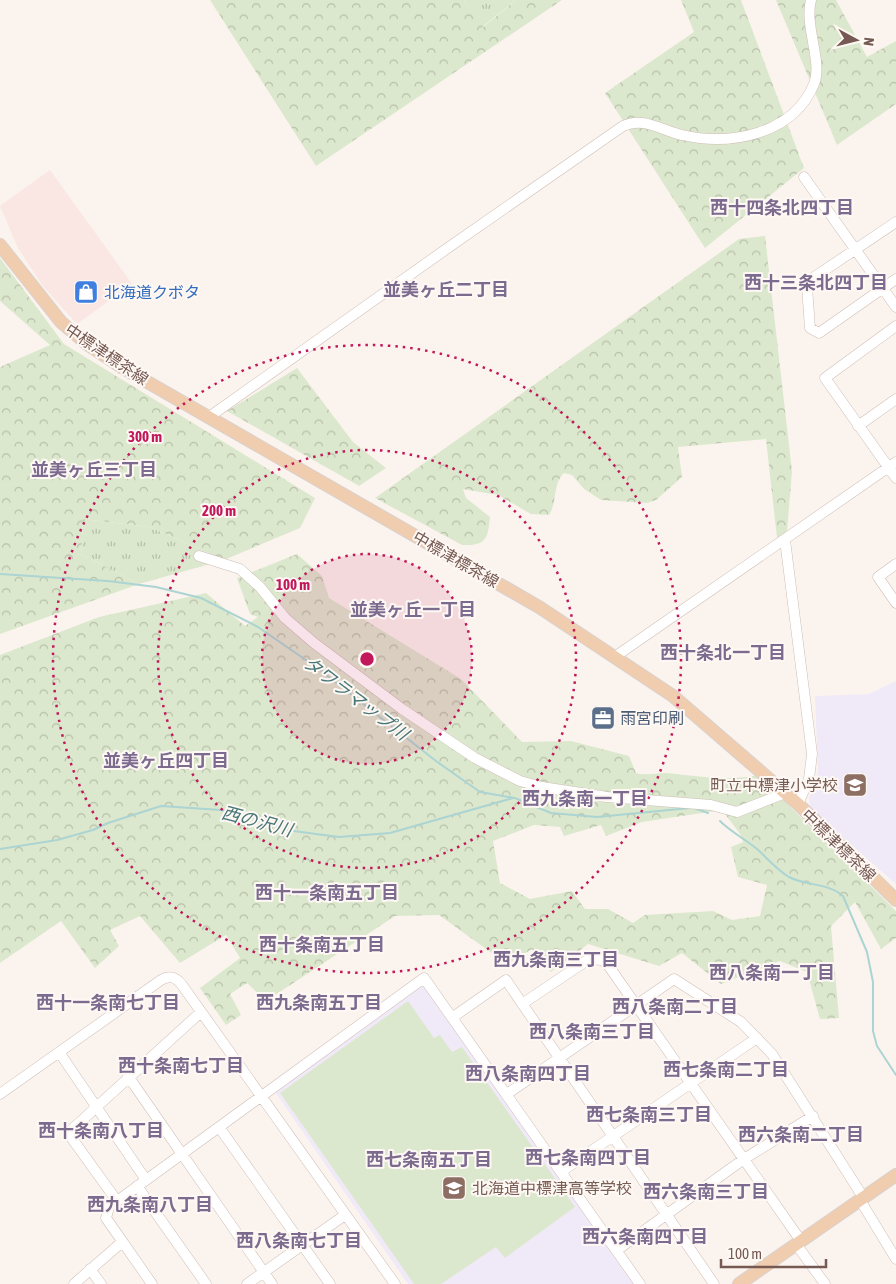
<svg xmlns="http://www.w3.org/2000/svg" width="896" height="1284" font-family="'Asap Condensed','Noto Sans JP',sans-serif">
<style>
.commercial{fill:#fae6e3}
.education{fill:#f0eaf8}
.grass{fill:url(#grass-tufts)}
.forest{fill:url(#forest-crowns);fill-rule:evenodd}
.pitch{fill:#dce8cd}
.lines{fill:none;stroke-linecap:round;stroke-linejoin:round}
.stream{stroke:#abd4d3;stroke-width:2}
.minor-casing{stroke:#cfbdb6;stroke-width:11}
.major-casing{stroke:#d8d1cf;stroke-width:14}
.minor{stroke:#fff;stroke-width:10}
.major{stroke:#f1cdaf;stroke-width:12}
.ring{fill:none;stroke:#c2185b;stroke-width:2.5;stroke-dasharray:2.5 5}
.labels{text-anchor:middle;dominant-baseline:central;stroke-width:4;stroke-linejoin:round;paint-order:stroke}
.shop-label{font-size:16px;fill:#366cbe;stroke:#fef8f4;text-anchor:start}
.street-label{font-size:16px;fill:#755952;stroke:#fef8f4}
.service-label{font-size:16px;fill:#4e5e75;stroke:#fef8f4;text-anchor:start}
.education-label{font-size:16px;fill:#785e54;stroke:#fef8f4;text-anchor:end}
.neighbourhood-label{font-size:18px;font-weight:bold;fill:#7d6b8f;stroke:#fef8f4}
.water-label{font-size:18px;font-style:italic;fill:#477777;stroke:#fef8f4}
.centre{fill:#c2185b;stroke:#fef8f4;stroke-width:2.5}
.ring-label{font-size:15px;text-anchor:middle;font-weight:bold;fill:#c2185b;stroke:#fef8f4;stroke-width:4;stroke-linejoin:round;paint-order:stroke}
</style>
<defs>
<pattern id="grass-tufts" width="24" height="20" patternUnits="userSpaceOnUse" patternTransform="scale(1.25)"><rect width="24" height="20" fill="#dce8cd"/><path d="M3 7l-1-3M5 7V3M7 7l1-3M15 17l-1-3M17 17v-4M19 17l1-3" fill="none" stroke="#b7bfa9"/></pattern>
<pattern id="forest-crowns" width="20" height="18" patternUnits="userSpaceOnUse" patternTransform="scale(1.25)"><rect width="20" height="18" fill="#dce8cd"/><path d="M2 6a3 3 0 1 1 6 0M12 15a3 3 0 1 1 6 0" fill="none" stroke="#b7bfa9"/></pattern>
</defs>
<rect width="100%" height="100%" fill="#fbf4ee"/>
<path class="commercial" d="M50,170L132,284L77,324L42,285L18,248L0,206Z"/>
<path class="education" d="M896,681V884L810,809L809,797L818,772L815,696L869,694Z
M424,984L633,1284H408L275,1092Z"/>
<path class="grass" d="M464,0H516L482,27Z
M83,519L150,527L224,560L139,584L81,554Z"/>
<path class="forest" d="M210,0H464L483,27L516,0H562L316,166Z
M681,0H741L804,168L705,248L605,93L694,32Z
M776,0H836L867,57L896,41V104L837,145Z
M765,236L792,471L787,532L777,538L766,439L678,447L682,477L656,500L647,503L601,500L584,489L572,475L564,473C552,485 558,501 549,515L531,514L498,495L463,489L466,498L490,517C488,539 486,546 462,545L375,498L739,239Z
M0,258L64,344L315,498L300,528L224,560L150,527L83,519L81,554L139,584L0,634V367L50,345L0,301Z
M297,368L353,442L386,468L359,486L227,411Z
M297,554L322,576L329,598L461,679L522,742L571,741L629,756L636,773C646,776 655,773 666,773C700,776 724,782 758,775L896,911V938L881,949L855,902L831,926L839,1018L820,1019L807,972L780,961L721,984L682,953L659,966L588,944L551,972L532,949L507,964L439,915L395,916L266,1001L247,983L230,994L241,1015L226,1025L200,988L240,958L226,935L180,963L140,916L110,930L119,946L95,968L61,921L0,963V655L99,617L206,593L245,626L258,617L250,614L237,578ZM722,810L740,834L743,842L731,847L738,877L767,885L760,916L732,920L713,911L645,915L633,923L608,909H585L572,891L530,899L500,883L493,841L534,825L560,827L564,836L601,825L606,836L642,822Z"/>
<path class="pitch" d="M408,1001L434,1038L440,1035L452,1052L462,1047L575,1207L505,1258L496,1247L441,1284H414L280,1093Z"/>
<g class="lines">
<path class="stream" d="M0,574L108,581L156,587L201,598L258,627L316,667L436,761L480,792L515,798L551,813L597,817L690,808
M694,808L708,813
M720,821C731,832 745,839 757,849C767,858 777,870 789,877C806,886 829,883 843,896L867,952L873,982V1031L877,1046L896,1075
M0,849L57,840L93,830L108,823L161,806L221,810L253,817L286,830L339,837L390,833L513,798"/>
<defs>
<path id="minor" d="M804,177L896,307
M896,222L810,280L807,287L810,328L819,333L896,279
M896,326L825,378L896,478
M209,417L452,245L623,126C644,116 662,131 682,135C730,146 793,135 814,84C823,62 804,26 811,0
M858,426L896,399
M785,540L812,754L809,779L798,804
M199,556L240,569L260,587L285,618L314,643L402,709L475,758L520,781L542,787L607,797L711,805L737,812L785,793
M896,564L878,577L896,603
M616,656L896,462
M522,1004L589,959L602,960L608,965L801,1241
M453,1017L506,980L714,1284
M59,1052L146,1180
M128,1076L272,1284
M0,1094L161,980C170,975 176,977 182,985L395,1284
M507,1094L674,979L741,1022L772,1054L863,1197
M219,1127L330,1284
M562,1171L757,1038
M137,1186L206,1284
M860,1200L896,1259
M117,1201L68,1133L201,1012
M796,1244L825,1284
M617,1250L744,1159L813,1116
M90,1269L101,1284
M74,1284L122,1242
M152,1284L106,1218L109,1207L424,978L640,1284
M247,1284L345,1215"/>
<path id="major" d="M0,245L61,322L87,344L123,368L539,607L673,696L798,804L896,900
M739,1284L896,1175"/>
</defs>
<use href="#minor" class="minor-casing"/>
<use href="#major" class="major-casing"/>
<use href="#minor" class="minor"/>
<use href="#major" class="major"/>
</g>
<circle cx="367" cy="659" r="105" fill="#c2185b" fill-opacity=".12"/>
<g class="ring">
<circle cx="367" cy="659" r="105"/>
<circle cx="367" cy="659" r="209"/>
<circle cx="367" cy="659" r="314"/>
</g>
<defs>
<symbol id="shop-square" viewBox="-11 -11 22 22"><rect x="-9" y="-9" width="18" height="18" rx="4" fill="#3f7fe0" stroke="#fef8f4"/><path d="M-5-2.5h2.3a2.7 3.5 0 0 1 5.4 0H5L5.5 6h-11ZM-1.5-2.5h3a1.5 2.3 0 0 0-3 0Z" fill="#fff"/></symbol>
<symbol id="office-square" viewBox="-11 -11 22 22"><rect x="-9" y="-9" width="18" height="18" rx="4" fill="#5c6f8a" stroke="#fef8f4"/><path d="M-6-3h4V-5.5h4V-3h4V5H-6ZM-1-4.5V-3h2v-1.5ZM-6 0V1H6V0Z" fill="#fff"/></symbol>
<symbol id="school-square" viewBox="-11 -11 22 22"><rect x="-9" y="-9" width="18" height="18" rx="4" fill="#8d6e63" stroke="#fef8f4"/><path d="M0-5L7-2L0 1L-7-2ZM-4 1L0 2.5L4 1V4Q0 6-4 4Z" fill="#fff"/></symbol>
</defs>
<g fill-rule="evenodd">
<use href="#shop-square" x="72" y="278" width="28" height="28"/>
<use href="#office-square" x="589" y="704" width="28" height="28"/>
<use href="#school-square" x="841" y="771" width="28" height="28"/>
<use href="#school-square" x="440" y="1174" width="28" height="28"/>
</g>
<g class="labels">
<g class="shop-label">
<text x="104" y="292">北海道クボタ</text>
</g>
<g class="street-label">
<text transform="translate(107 354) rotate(34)">中標津標茶線</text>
<text transform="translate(456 559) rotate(30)">中標津標茶線</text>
<text transform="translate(839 845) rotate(44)">中標津標茶線</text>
</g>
<g class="service-label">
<text x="620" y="718">雨宮印刷</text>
</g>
<g class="education-label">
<text x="838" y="785">町立中標津小学校</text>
<text x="472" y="1188" text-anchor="start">北海道中標津高等学校</text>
</g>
<g class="neighbourhood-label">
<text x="782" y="207">西十四条北四丁目</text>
<text x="816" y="282">西十三条北四丁目</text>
<text x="446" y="289">並美ヶ丘二丁目</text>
<text x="94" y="469">並美ヶ丘三丁目</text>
<text x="413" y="609">並美ヶ丘一丁目</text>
<text x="723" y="652">西十条北一丁目</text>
<text x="166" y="760">並美ヶ丘四丁目</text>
<text x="585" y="798">西九条南一丁目</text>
<text x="327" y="892">西十一条南五丁目</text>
<text x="322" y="944">西十条南五丁目</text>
<text x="556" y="959">西九条南三丁目</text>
<text x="772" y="972">西八条南一丁目</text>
<text x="108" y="1002">西十一条南七丁目</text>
<text x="319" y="1002">西九条南五丁目</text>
<text x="675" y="1006">西八条南二丁目</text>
<text x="592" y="1031">西八条南三丁目</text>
<text x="181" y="1065">西十条南七丁目</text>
<text x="726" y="1069">西七条南二丁目</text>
<text x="528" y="1073">西八条南四丁目</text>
<text x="649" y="1114">西七条南三丁目</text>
<text x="101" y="1130">西十条南八丁目</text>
<text x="801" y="1134">西六条南二丁目</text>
<text x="588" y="1157">西七条南四丁目</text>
<text x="429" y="1159">西七条南五丁目</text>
<text x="706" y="1191">西六条南三丁目</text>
<text x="150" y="1204">西九条南八丁目</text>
<text x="645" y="1236">西六条南四丁目</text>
<text x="299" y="1240">西八条南七丁目</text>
</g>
<g class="water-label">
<text transform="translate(356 698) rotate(37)">タワラマップ川</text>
<text transform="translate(257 821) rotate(15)">西の沢川</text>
</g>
</g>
<circle cx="367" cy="659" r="8" class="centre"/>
<g class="ring-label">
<text x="145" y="442">300 m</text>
<text x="219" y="516">200 m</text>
<text x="293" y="590">100 m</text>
</g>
<g transform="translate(856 40) rotate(97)" stroke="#fef8f4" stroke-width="4" paint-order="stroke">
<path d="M0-4L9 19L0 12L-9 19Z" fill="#755952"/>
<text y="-8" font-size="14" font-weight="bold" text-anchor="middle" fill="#755952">N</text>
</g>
<path d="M721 1259v8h105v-8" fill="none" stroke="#755952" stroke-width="2.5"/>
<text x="728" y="1259" font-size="15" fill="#755952" stroke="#fef8f4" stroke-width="4" paint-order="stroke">100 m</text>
</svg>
